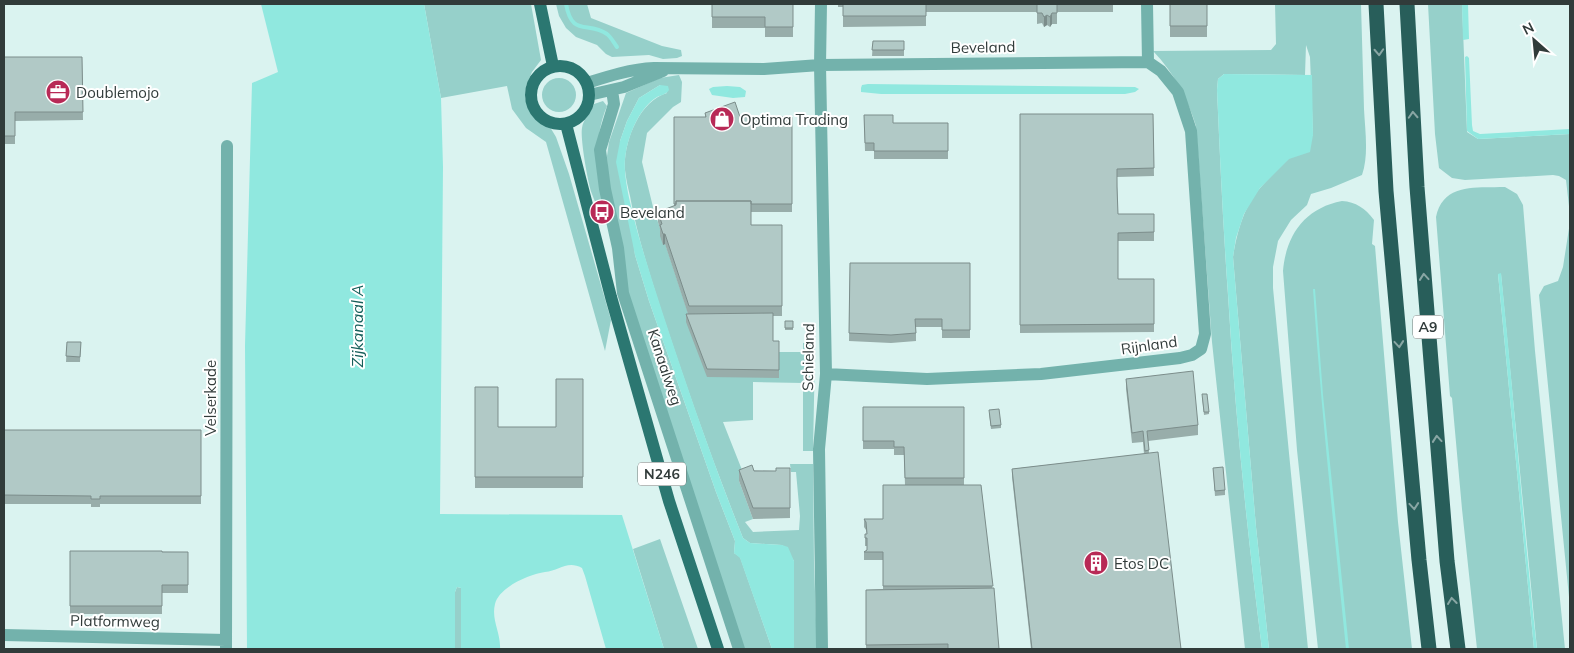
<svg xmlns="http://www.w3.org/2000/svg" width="1574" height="653" font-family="Mulish,sans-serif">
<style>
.green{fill:#96d0ca}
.water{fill:#90e8df}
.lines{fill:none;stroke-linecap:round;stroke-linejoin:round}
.stream{stroke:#90e8df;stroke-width:4}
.street{stroke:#73b2ac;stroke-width:12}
.primary{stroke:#2b7771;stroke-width:12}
.highway{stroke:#285e5a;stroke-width:15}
.wall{fill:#98adaa}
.shaded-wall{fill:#7c8d8b}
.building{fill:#b1c9c6;stroke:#7c8d8b}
.oneway{stroke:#89a6a4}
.labels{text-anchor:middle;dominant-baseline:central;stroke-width:4;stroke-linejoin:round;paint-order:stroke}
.shield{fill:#fff;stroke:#6f7675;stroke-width:1}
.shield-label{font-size:14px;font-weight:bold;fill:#313b3a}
.street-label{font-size:15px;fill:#313b3a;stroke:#fff}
.poi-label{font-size:15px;fill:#313b3a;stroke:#fff;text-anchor:start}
.water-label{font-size:16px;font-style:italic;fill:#165f5a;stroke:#fff}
</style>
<rect width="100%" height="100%" fill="#daf3f0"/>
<path class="green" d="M424,4H531L541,60L532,72L526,86L525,98L532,115L550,127L556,137L569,174L611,320L605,351L546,142L526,128L512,109L507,86L441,98Z
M556,4H587L591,18L662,46L681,50L682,56L677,58L663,59L649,55L612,57L606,54L597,45L576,37L566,28L559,16Z
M1275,4H1361C1362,39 1363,74 1364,109C1365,130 1369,155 1362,175L1331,188L1311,194L1307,205L1291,220L1278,241L1273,267V288L1308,649H1269L1256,527L1233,257C1237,232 1244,206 1261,187C1277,169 1296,152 1313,135L1310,57L1306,45L1305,75L1224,74L1218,79L1217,90C1220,158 1223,226 1228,295C1235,413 1247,531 1262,649H1245L1212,342L1196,126C1187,97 1174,73 1153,51L1271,50L1276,44Z
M1428,4H1462L1467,132L1478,139L1570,134V215L1566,180L1559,176L1553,175L1465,180L1452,178L1439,168L1435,134Z
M679,75L682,82L681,102L673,107L647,133L642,162L653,207L689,316L747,352H803V343L808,342L815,349L813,451H803V383L753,382V420L723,422L744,475L739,481L753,519L745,522L753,532L799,530L800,516L796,472H791L790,464H813L814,563L817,649H794V561L782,545L750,543L743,538C713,463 686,386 661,310C649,272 637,235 630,196C628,188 626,179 625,170C623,143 639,101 667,93L660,85L639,98L627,121L620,141L635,255L649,301L716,492L735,541L734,553L740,557L772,649H741L627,294L608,182L607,156L609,142L626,93L660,78Z
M542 95a17 17 0 1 1 34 0a17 17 0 1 1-34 0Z
M603,101L607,106C592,142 599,172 604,210L600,211C597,206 594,200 592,194C588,184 580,138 582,128C583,119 591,113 594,104Z
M1505,187L1517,194L1523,205L1535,351L1565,649H1537L1501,274H1498L1534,649H1477L1462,509L1452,398L1450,396L1436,217C1443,182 1478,188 1505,187Z
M1342,201C1356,202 1365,208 1374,220L1372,244L1375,246L1398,522L1412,649H1318L1297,450L1283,271C1286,235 1305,208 1342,201Z
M1570,222V607L1539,295L1544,286L1558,281L1563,267Z
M660,539L698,649H664L633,549Z
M457,587L461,588V649H455V592Z"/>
<path class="water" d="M261,4H424L441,98L443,167L440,514L622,515L664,649H606L585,576L582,568C567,560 559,571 545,572C530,574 499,587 495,604C491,620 501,633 500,649H461V588L457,587L455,592V649H247L245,346L252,83L278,72Z
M1462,4H1468L1469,39L1463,40Z
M1467,56L1469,58L1472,125L1473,131L1480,134L1570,129V134L1478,139L1467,131L1465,57Z
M1224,74L1312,75L1313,135L1310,152L1289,159L1260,188L1244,214L1236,238L1233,257L1256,527L1269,649H1262C1247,531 1235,413 1228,294C1223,226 1220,158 1217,90L1218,79Z
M868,84L1135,87L1139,89L1135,92L1125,94H881L861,92V88L862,85Z
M660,85L668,86L669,90C666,95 659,95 654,99C639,110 629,134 626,152C621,175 633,214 639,237C652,282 667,326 682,371C701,427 721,483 743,538L750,543L782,545L788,547L794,561V649H772L740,558L734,553L735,541L716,492L649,301L635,255L616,162L620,141L627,121L639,98Z
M727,86L740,87L746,91L745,97L733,98L712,95L709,89L713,87Z
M1501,273C1514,398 1523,524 1537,649H1534L1498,274Z
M1313,289H1315L1323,395L1349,649H1346C1334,529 1321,409 1313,289Z"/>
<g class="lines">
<path class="stream" d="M566,4C572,37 587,21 607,34C611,37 614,43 617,47"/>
<path class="street" d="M821,4L820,65L826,374L819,449L822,649
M1147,4L1148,62
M587,83C609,76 631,69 654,68L764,69L820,65L1148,62
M612,90L614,104L600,150L605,189L618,248L623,293L739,649
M589,95L624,87L663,71
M826,374L927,379L1041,374L1180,358L1192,355L1201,349L1205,334L1191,131L1178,92L1161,71L1148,62
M4,635L226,640
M226,649L227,146"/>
<path class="primary" d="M540,4L553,66
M531 95a29 29 0 1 1 58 0a29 29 0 1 1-58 0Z
M566,124L611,297L669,501L718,649"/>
<path class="highway" d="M1376,4L1386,191L1419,560L1429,649
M1407,4L1417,187L1447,561L1458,649"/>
</g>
<path class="wall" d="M712,4H793V37H765V28H712Z
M838,4H1113V12H1057V24H1052L1050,27L1047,25L1044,27L1042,23L1037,24V12H926V26L843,27V7H838Z
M1170,4H1207V37H1170Z
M873,41H904V56H872Z
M4,57H82L83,120L15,121V144H4Z
M705,113L740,117H792V212H751V225H782V316H773V341H779V378L707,377L686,322V314H688L665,244L663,245L660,236V229L658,222V212L674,206V117H705Z
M1020,114H1153L1154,176L1117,177L1118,214H1154V241H1118V279H1154V332L1020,333Z
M864,115L893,123H948V159H874V151H865Z
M850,263H970V338H942V327H916V341L891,343L849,341Z
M785,321H793V330H785Z
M67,342H81L80,362H66Z
M583,379V488H475V387L498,427H556Z
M1126,379L1198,425V435L1148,441L1149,453L1181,649H1031L1012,477V469L1144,454L1143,442L1132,443L1126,389Z
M1202,397L1209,412V414L1204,415Z
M863,407H964V485H981L999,649H866V590L883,589V560H864V552L867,550V546H865V534H867L866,530L864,527V519H883L905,485L904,455H894V449H863Z
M989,413L1001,425V428L991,429Z
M4,430H201V504H100V507H91V504H4Z
M790,468V518L753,519L739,481V470L776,471Z
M1213,468L1225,490V495L1215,496Z
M70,551L188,552V593H162V614H70Z"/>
<path class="shaded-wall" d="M1052,13V24L1050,27V17Z
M1047,15V25L1044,27V17Z
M663,234H665V244L663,245Z"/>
<path class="building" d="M712,4H793V27H765V17H712Z
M843,4H926V16H843Z
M1037,4H1057V13H1052L1050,17L1047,15L1044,17L1042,13H1037Z
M1170,4H1207V26H1170Z
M873,41H904V50H872Z
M4,57H82L83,112H15V136H4Z
M735,102L740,117H792V204H751V201H676V204H674V117H706L705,113Z
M1020,114H1153L1154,168L1117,169V187L1118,214H1154V232L1118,233V279H1154V324L1020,325Z
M864,115H893V123H948V151H874V143H865Z
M676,201H751V225H782V306H689L665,234H663L660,225L662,224L658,212L676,205Z
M850,263H970V330H942V319H915L916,333L891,335L849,333Z
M773,313V341H779V370L707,369L686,314Z
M785,321H793V328H785Z
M67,342H81L80,357L66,356Z
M1193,371L1198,425L1147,431L1149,450L1145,451L1143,431L1132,433L1126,379Z
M556,379H583V477H475V387H498V427H556Z
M1202,394H1207L1209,412H1204Z
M863,407H964V478H905L904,447H894V441H863Z
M999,409L1001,425L991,426L989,410Z
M4,430H201V496H100V499H91V496L4,495Z
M1158,452L1181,649H1032L1012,469Z
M752,465L754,471H776V468H790V508H753L739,470Z
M1223,467L1225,490L1215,491L1213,468Z
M883,485H981L993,586H883V552H864L867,550V538H865V534H867L866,522L864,519H883Z
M70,551H162V552H188V585H162V606H70Z
M994,588L999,649H948V644L866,645V590Z"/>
<defs><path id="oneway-chevron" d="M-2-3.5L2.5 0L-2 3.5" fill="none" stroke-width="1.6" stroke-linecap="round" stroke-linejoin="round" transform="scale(1.25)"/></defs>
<g class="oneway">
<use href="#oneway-chevron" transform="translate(1379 52) rotate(87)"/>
<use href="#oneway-chevron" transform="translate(1413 115) rotate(-93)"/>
<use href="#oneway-chevron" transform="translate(1424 277) rotate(-95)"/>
<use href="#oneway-chevron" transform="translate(1399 344) rotate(85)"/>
<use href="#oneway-chevron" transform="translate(1437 439) rotate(-95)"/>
<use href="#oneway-chevron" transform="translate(1414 506) rotate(85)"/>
<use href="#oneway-chevron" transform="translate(1452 601) rotate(-97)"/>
</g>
<defs>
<symbol id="office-disc" viewBox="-11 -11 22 22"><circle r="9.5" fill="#b82956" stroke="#fff"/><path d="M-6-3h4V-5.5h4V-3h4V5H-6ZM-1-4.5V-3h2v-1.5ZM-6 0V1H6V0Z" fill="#fff"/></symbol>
<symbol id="shop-disc" viewBox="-11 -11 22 22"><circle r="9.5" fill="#b82956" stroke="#fff"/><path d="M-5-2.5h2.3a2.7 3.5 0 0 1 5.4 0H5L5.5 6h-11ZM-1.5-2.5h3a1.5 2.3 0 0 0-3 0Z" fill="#fff"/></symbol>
<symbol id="bus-disc" viewBox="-11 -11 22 22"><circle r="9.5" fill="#b82956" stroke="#fff"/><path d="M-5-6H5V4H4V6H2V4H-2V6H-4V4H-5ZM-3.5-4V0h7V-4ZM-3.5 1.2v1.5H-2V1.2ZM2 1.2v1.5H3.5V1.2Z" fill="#fff"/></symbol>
<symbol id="building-disc" viewBox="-11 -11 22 22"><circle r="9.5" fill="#b82956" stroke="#fff"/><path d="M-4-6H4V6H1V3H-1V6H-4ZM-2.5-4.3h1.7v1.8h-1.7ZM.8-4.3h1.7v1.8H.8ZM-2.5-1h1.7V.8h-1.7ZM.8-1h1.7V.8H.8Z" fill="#fff"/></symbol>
</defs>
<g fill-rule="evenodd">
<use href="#office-disc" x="44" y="78" width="28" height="28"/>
<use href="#shop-disc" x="708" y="105" width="28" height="28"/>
<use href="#bus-disc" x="588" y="198" width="28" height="28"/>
<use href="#building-disc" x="1082" y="549" width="28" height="28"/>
</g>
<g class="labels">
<g class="shield">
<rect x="1413" y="315.5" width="30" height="23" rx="4"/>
<rect x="638" y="462.5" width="48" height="23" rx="4"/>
</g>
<g class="shield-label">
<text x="1428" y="327">A9</text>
<text x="662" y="474">N246</text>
</g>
<g class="street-label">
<text transform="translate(983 47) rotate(-1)">Beveland</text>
<text transform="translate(1149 345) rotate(-8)">Rijnland</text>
<text transform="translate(808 357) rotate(-89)">Schieland</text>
<text transform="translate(665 367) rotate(72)">Kanaalweg</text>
<text transform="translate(210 398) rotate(-90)">Velserkade</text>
<text transform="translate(115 621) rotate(1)">Platformweg</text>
</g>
<g class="poi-label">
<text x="76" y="92">Doublemojo</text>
<text x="740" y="119">Optima Trading</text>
<text x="620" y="212">Beveland</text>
<text x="1114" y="563">Etos DC</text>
</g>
<g class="water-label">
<text transform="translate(357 326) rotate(-90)">Zijkanaal A</text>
</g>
</g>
<rect width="1574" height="653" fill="none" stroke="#313b3a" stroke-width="10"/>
<g transform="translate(1534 40) rotate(333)" stroke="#ffffff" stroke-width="4" paint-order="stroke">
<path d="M0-4L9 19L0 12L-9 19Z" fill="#313b3a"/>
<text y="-8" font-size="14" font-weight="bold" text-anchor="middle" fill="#313b3a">N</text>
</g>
</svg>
